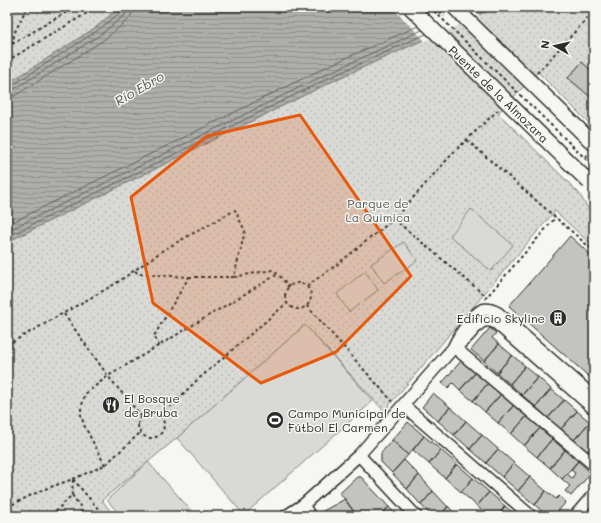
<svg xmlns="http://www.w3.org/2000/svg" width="601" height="523" font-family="Mali,sans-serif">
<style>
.grass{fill:url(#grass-dots);stroke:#828280}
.pitch{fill:#d9d9d5;stroke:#828280}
.water{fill:url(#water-rules);stroke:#7a7a78}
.pier{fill:#f6f6f2}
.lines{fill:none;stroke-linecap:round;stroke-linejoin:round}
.shore{stroke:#5f5f5e;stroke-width:1}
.building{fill:#c3c3c0;stroke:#2b2b2b}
.minor-casing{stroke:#2b2b2b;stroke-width:14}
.path{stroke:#2b2b2b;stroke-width:2;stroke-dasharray:3 3;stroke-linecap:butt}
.minor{stroke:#f6f6f2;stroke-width:11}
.major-bridge-casing{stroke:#2b2b2b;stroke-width:17;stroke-linecap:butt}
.path-bridge{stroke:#2b2b2b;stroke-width:2;stroke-dasharray:3 3;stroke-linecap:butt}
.major-bridge{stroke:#f6f6f2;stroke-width:14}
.marked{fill:#e8590c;fill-opacity:0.2;stroke:#e8590c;stroke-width:3;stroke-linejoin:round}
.labels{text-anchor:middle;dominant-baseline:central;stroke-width:3;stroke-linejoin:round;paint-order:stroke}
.street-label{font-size:12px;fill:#2b2b2b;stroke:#f6f6f2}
.park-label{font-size:12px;fill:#565656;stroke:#f6f6f2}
.poi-label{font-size:12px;fill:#2b2b2b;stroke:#f6f6f2;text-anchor:start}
.water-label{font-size:13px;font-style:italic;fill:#525251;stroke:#f6f6f2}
</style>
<defs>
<pattern id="grass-dots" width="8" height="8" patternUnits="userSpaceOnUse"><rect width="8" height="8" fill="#d9d9d5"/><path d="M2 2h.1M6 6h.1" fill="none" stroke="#babab7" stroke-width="1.8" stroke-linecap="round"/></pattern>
<pattern id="water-rules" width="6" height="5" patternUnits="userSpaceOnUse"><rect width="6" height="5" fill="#aeaeab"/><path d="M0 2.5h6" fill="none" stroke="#8e8e8b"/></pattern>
</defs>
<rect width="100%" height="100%" fill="#f6f6f2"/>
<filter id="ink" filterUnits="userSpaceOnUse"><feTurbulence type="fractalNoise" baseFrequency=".025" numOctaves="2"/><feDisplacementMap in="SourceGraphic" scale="8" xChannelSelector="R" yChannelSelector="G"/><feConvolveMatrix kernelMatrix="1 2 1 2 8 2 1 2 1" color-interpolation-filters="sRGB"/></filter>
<g filter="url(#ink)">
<path class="grass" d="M7,7H120L95,28L7,84Z
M496,7H594V128L538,72L498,113L578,192L594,218V247L555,211L384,411L305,325L177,438L102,500L114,516H7V242L335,80Z"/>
<path class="pitch" d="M471,209L513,245L491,271L450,236Z
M404,242L417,261L384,283L371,264Z
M365,271L378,290L349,312L337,294Z
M305,325L373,401L244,515L177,438Z
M148,462L196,516H121L107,500Z"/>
<path class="water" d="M120,7H496L335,80L7,242V84L95,28Z"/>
<path class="pier" d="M392,7H470L480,16L425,41Z"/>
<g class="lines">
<path class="shore" d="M7,87L11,86L97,31L121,12L122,7
M7,92L13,90L100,35L125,15L127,7
M7,98L16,95L104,40L129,19L132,13L133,7
M7,225L328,66L418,26
M7,231L331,72L422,30
M7,237L333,76L426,34"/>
</g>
<path class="building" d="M582,62L594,73V100L568,78Z
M570,236L594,258V381L509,306Z
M490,328L496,333L492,338L499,344L484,361L471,350Z
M499,344L512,355L497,373L484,361Z
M512,355L525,366L510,384L497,373Z
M462,360L476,372L460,390L453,383L448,388L442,383Z
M525,366L538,377L522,395L510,384Z
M476,372L488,383L473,401L460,390Z
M538,377L551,389L536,407L522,395Z
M488,383L501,394L485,412L473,401Z
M551,389L564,400L548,418L536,407Z
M433,393L450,407L438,421L422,407Z
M501,394L514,405L498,423L485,412Z
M564,400L577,411L561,429L548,418Z
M514,405L527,416L511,434L498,423Z
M450,407L466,421L454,435L438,421Z
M577,411L590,422L574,440L561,429Z
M527,416L540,428L524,446L511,434Z
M466,421L482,435L470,449L454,435Z
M408,422L424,436L408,455L392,440Z
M590,422L594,426V443L587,452L574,440Z
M540,428L552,439L537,457L524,446Z
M482,435L498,449L486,463L470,449Z
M424,436L441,450L429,464L413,450Z
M552,439L565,450L550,468L537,457Z
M392,440L408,455L392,473L381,462V453Z
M594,443V458L587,452Z
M498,449L514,463L502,477L486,463Z
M441,450L457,464L445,478L429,464Z
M565,450L578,461L562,479L550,468Z
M404,460L419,475L407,489L392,473Z
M578,461L591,473L571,496L565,491L570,486L562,479L567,474L572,478L575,473L571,470Z
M514,463L530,477L518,491L502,477Z
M457,464L473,478L461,492L445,478Z
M419,475L433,491L421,505L407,489Z
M357,477H361L389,507L379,516H357L340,493Z
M530,477L546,491L535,505L518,491Z
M473,478L489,492L477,506L461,492Z
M433,491L448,507L440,516H432L421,505Z
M546,491L556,499L559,496L566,502L554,516H547L535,505Z
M489,492L505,506L498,516H488L477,506Z
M345,499L357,516H323V511Z
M448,506L457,516H440Z
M505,506L513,513L516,516H498Z
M389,507L397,516H379L382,513Z"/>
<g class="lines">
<defs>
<path id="minor" d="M454,346C458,337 473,314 482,310C488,308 493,310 498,313L594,397
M454,347L594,465
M403,405L531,516
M359,455L416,516
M303,505L310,516
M286,516L303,505L359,455L454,347C458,345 462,342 465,339C476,330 480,314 497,324L594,409
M575,516L594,494"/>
</defs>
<use href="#minor" class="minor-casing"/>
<path class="path" d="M12,44L15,32L27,7
M7,47L75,7
M7,61L87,13L93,7
M537,73L594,11
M467,140L594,251
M394,219L487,297
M135,271L139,274L189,277L154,336L159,346
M189,277H234
M285 296a13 13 0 1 1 26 0a13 13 0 1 1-26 0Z
M307,286L335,266L394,219L454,152L498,110
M485,299L556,217
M307,306L392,401
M64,314L108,376L141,416
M7,345L115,284L165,249L235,210L245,231L234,277L272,270L278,274L289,287
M138 425a13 13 0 1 1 26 0a13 13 0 1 1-26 0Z
M161,416L196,381L287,303
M105,465L85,427L81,416V409L85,394L108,376L278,274
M73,479L104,516
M72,495L80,506L82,516
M7,507L42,490L73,479L105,465L140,433
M51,516L72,495L73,480"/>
<use href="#minor" class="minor"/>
<defs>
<path id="major-bridge" d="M410,7L589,182
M454,7L594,144"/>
</defs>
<use href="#major-bridge" class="major-bridge-casing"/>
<path class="path-bridge" d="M430,7L594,167
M435,7L444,16
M586,155L594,163"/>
<use href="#major-bridge" class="major-bridge"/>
</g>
</g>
<path class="marked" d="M300,115L411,276L336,352L261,383L153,303L131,197L207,136Z"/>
<defs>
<symbol id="building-disc" viewBox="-11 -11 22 22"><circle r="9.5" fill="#2b2b2b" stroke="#f6f6f2"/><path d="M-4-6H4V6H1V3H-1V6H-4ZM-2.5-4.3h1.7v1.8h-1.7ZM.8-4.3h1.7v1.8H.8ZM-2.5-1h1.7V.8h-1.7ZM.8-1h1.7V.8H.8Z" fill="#fff"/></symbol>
<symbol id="restaurant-disc" viewBox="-11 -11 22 22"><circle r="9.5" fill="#2b2b2b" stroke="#f6f6f2"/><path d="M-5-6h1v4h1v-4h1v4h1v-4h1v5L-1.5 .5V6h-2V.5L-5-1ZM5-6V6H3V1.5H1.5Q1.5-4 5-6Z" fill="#fff"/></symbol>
<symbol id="stadium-disc" viewBox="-11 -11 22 22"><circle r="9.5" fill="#2b2b2b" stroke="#f6f6f2"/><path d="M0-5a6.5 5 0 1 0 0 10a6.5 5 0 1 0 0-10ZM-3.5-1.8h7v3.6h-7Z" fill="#fff"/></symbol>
</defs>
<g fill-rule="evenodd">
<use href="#building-disc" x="548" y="308" width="20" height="20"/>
<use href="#restaurant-disc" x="101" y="395" width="20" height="20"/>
<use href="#stadium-disc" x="265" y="410" width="20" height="20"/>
</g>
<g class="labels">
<g class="street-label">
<text transform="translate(499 94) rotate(44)">Puente de la Almozara</text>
</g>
<g class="park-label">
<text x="378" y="203">Parque de<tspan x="378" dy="14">La Química</tspan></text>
</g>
<g class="poi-label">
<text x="545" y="318" text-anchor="end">Edificio Skyline</text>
<text x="124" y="398">El Bosque<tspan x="124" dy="14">de Bruba</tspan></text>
<text x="288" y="413">Campo Municipal de<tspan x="288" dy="14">Fútbol El Carmen</tspan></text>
</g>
<g class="water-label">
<text transform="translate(139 88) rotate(-30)">Río Ebro</text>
</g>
</g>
<rect width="601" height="523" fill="none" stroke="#f6f6f2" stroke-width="24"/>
<rect x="12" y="12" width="577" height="499" fill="none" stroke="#2b2b2b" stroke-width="1.5" filter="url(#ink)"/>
<g transform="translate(555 46) rotate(278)" stroke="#f6f6f2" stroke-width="3" paint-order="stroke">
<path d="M0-3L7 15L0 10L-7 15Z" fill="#2b2b2b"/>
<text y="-6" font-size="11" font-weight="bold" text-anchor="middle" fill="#2b2b2b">N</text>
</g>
</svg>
